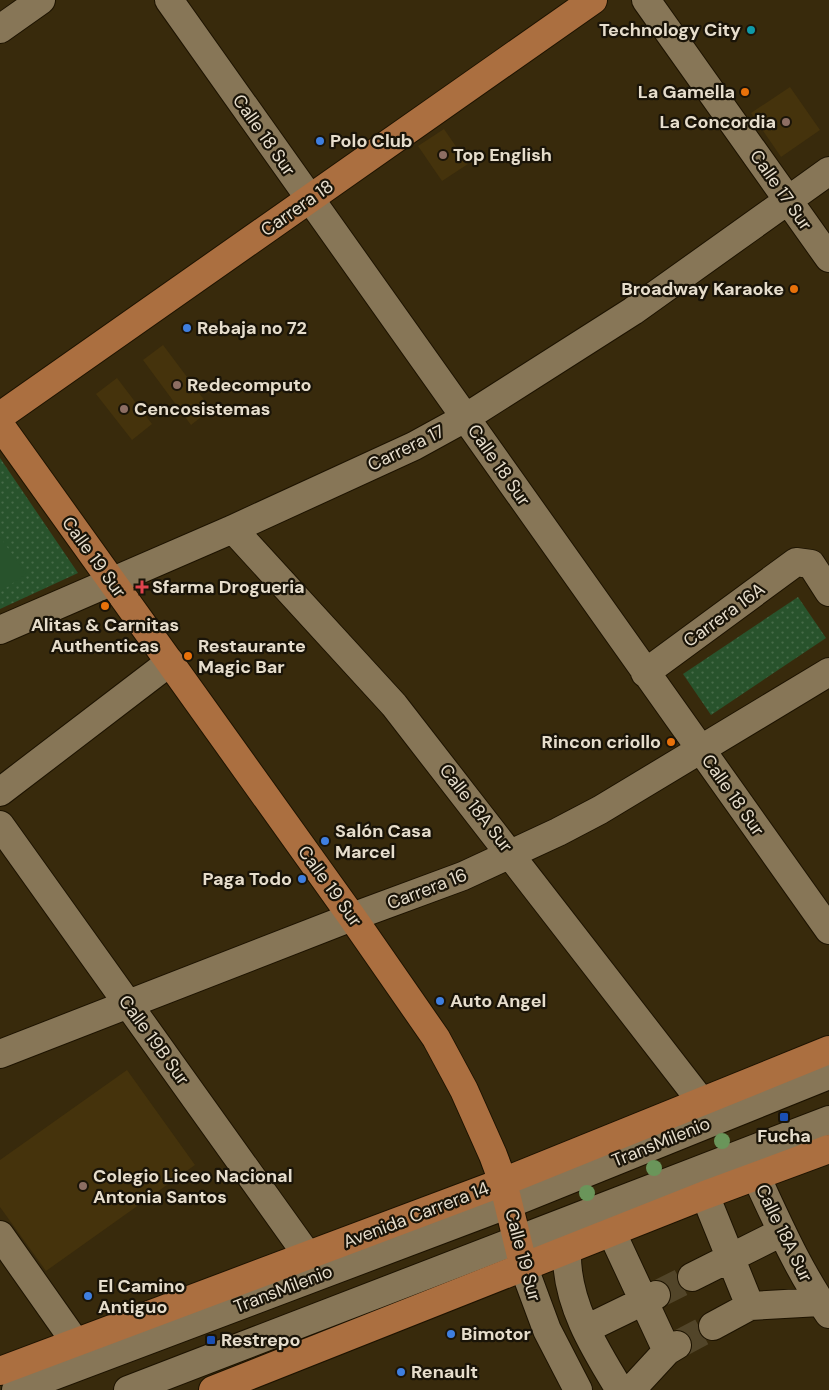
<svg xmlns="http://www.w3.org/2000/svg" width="829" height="1390" font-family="'DM Sans',sans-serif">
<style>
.built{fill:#45330c}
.park{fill:url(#park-dots)}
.garden{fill:#28532c}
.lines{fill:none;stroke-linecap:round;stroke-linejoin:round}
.minor-tunnel{stroke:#524529;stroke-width:28;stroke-dasharray:28 14;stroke-linecap:butt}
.minor-casing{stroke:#1d1300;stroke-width:30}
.major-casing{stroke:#1d1300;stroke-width:30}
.minor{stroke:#877657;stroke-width:28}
.major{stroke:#ab6f40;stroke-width:28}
.tree{fill:#6a955a}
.culture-dot{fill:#0f9aa8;stroke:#1a1408;stroke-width:2}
.food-dot{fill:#e8710a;stroke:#1a1408;stroke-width:2}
.education-dot{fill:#8d6e63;stroke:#1a1408;stroke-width:2}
.shop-dot{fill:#3f7fe0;stroke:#1a1408;stroke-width:2}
.health-dot{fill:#e0444e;stroke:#1a1408;stroke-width:2}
.transit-dot{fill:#1a4fb4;stroke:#1a1408;stroke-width:2}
.labels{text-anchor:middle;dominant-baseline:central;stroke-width:4.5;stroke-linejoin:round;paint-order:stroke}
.poi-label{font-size:18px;font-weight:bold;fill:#e6ddcc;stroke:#1a1408;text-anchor:start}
.street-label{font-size:18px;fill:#e6ddcc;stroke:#1a1408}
</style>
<defs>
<pattern id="park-dots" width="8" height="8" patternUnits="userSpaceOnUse" patternTransform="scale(1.25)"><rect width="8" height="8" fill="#28532c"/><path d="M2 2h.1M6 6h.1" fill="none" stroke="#476b49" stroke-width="1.8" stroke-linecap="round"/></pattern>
</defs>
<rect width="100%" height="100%" fill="#382a0c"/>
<path class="built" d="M790,87L820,130L781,157L751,113Z
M444,129L468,164L442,181L418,146Z
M163,345L211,409L191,425L143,360Z
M117,378L152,424L132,440L96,394Z
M127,1070L195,1165L46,1271L0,1207V1160Z"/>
<path class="park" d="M0,458L78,573L0,609Z
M798,597L826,638L711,715L683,674Z"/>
<path class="garden" d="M0,537L26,574L0,592Z"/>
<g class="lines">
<path class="minor-tunnel" d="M656,1295L692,1277
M677,1345L713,1326"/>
<defs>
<path id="minor" d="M169,0L829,930
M646,0L829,258
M0,29L41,0
M233,529L394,705L701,1101
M0,630L233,529L414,446L465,418L633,311L829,171
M645,673L796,562L811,564L829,592
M0,792L170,662
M0,825L308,1256
M0,1054L352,917L463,876L558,832L600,810L829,672
M756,1176C778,1223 799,1272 829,1314
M705,1195L750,1306
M612,1233L667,1351
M0,1235L76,1343
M567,1250C565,1301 594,1348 620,1390
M524,1268L547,1330L578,1390
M692,1277L782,1232
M713,1326L750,1306L820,1302
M586,1329L656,1295
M16,1390L509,1204L829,1075
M128,1390L829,1120
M631,1390L667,1351L677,1345"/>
<path id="major" d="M0,416L593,0
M0,425L352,917L436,1038L464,1090L493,1155L503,1182L524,1268
M0,1371L503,1182L829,1050
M213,1390L705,1195L829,1149"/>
</defs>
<use href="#minor" class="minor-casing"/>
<use href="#major" class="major-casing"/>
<use href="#minor" class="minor"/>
<use href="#major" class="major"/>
</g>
<g class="tree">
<circle cx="722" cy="1141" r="8"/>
<circle cx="654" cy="1168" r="8"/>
<circle cx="587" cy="1193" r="8"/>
</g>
<circle class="culture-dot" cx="751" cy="30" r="5"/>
<g class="food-dot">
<circle cx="745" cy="92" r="5"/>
<circle cx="794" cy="289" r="5"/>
<circle cx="105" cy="606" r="5"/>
<circle cx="188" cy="656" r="5"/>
<circle cx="671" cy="742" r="5"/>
</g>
<g class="education-dot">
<circle cx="786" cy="122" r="5"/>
<circle cx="443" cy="155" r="5"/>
<circle cx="177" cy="385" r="5"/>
<circle cx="124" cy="409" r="5"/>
<circle cx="83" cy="1186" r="5"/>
</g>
<g class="shop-dot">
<circle cx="320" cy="141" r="5"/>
<circle cx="187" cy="328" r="5"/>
<circle cx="325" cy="841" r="5"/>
<circle cx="302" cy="879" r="5"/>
<circle cx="440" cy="1001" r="5"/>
<circle cx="88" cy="1296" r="5"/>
<circle cx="451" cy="1334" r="5"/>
<circle cx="401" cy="1372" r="5"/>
</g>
<path class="health-dot" d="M139.5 579.5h5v5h5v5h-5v5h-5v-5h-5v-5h5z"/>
<g class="transit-dot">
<rect x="779" y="1112" width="10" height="10" rx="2.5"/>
<rect x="206" y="1335" width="10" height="10" rx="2.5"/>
</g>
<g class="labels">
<g class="poi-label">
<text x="741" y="30" text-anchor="end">Technology City</text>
<text x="735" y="92" text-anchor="end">La Gamella</text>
<text x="776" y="122" text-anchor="end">La Concordia</text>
<text x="330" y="141">Polo Club</text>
<text x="453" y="155">Top English</text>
<text x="784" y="289" text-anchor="end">Broadway Karaoke</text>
<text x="197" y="328">Rebaja no 72</text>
<text x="187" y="385">Redecomputo</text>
<text x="134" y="409">Cencosistemas</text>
<text x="152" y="587">Sfarma Drogueria</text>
<text x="105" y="625" text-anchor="middle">Alitas &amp; Carnitas<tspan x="105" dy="21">Authenticas</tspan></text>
<text x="198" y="646">Restaurante<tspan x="198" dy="21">Magic Bar</tspan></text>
<text x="661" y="742" text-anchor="end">Rincon criollo</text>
<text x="335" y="831">Salón Casa<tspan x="335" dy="21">Marcel</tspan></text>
<text x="292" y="879" text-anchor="end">Paga Todo</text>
<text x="450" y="1001">Auto Angel</text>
<text x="784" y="1136" text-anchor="middle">Fucha</text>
<text x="93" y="1176">Colegio Liceo Nacional<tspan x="93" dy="21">Antonia Santos</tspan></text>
<text x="98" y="1286">El Camino<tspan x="98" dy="21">Antiguo</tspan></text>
<text x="461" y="1334">Bimotor</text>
<text x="221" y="1340">Restrepo</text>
<text x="411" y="1372">Renault</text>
</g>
<g class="street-label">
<text transform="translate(264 135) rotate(55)">Calle 18 Sur</text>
<text transform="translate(781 190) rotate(55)">Calle 17 Sur</text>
<text transform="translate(297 208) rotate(-35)">Carrera 18</text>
<text transform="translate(406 448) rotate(-26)">Carrera 17</text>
<text transform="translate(499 465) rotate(55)">Calle 18 Sur</text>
<text transform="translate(94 557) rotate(54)">Calle 19 Sur</text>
<text transform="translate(724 615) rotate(-36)">Carrera 16A</text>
<text transform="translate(733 795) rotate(55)">Calle 18 Sur</text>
<text transform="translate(476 808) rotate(52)">Calle 18A Sur</text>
<text transform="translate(330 886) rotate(54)">Calle 19 Sur</text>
<text transform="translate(427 889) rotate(-21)">Carrera 16</text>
<text transform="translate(154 1040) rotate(54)">Calle 19B Sur</text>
<text transform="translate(661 1142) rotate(-22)">TransMilenio</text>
<text transform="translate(416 1215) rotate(-21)">Avenida Carrera 14</text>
<text transform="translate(784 1233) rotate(64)">Calle 18A Sur</text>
<text transform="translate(523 1255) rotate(75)">Calle 19 Sur</text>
<text transform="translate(283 1289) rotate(-21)">TransMilenio</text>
</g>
</g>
</svg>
